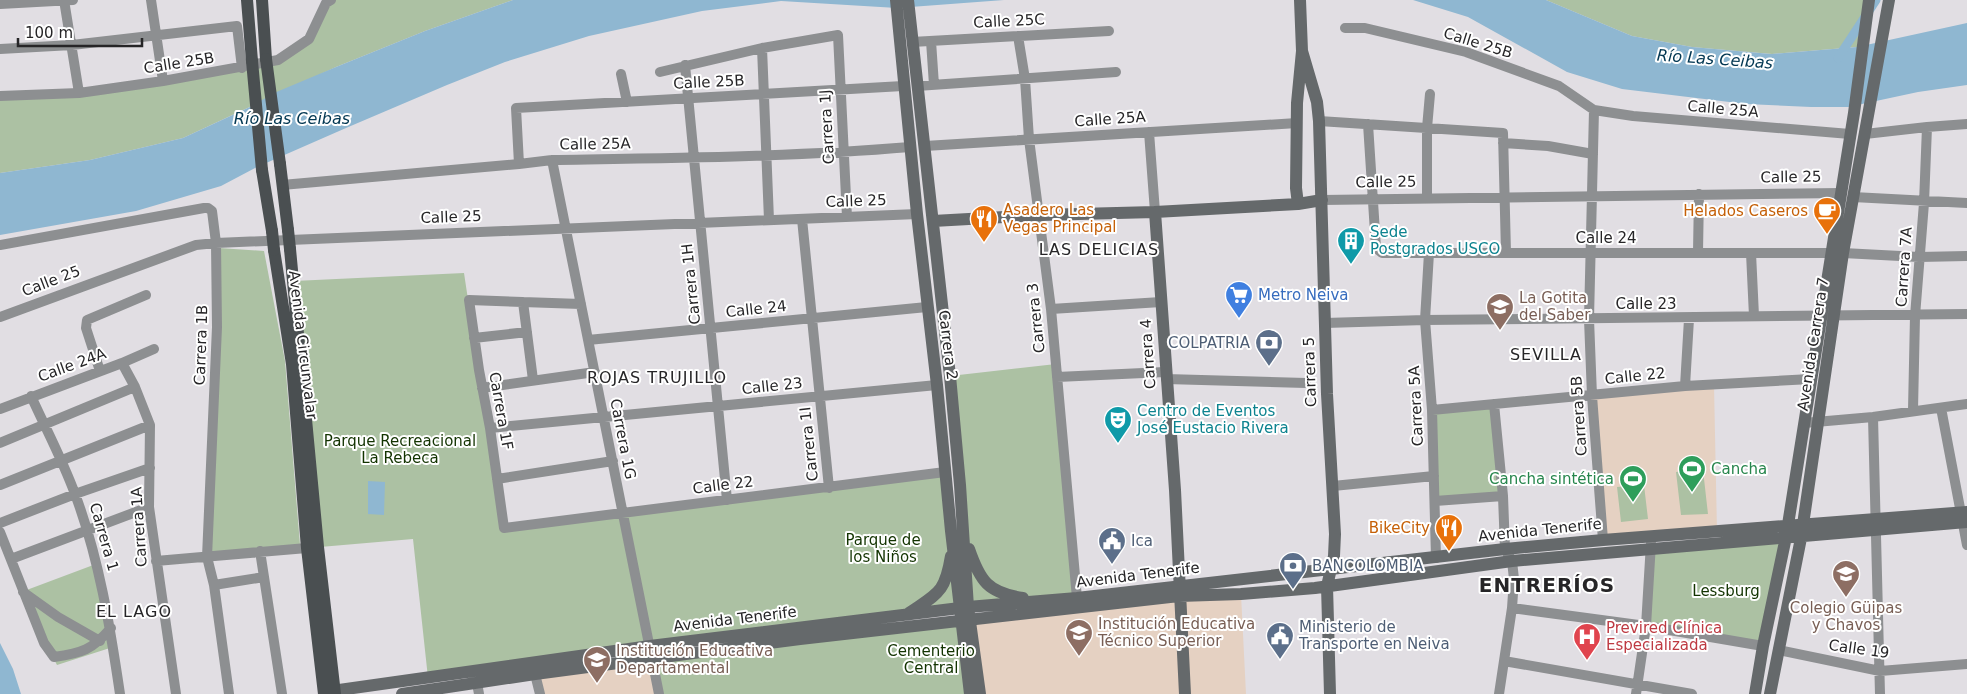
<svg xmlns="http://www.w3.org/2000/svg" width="1967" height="694" font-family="'DejaVu Sans',sans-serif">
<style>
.education{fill:#e5d1c2}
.green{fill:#acc1a3}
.water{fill:#8fb7d1}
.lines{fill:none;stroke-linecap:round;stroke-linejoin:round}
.canal{stroke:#8fb7d1;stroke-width:9}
.street{stroke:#8d8f91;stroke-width:10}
.secondary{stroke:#65696b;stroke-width:12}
.primary{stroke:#4a4f51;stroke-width:12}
.primary-bridge{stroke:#4a4f51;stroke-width:12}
.labels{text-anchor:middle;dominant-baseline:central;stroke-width:4;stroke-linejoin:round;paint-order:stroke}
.street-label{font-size:15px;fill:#262527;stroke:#fff}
.food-label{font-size:15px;fill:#c56008;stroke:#fff;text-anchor:end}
.culture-label{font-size:15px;fill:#0d838f;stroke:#fff;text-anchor:start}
.shop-label{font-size:15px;fill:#366cbe;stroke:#fff;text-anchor:start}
.education-label{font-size:15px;fill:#785e54;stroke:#fff;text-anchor:start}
.service-label{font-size:15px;fill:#4e5e75;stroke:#fff;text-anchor:start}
.park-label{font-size:15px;fill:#123300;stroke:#fff}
.leisure-label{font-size:15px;fill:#27864d;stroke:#fff;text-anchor:start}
.health-label{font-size:15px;fill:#be3a42;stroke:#fff;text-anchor:start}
.water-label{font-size:16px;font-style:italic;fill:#023752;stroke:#fff}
.neighbourhood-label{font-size:16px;letter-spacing:1px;fill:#262527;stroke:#fff}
.district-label{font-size:20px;font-weight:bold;letter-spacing:1px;fill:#262527;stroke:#fff}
</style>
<rect width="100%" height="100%" fill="#e1dee3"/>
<path class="education" d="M1714,385L1717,532L1603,540L1592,396Z
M1241,594L1246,694H1189L1185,599Z
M1179,596L1185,694H981L971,620Z
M651,659L658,694H541L536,674Z"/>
<path class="green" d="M331,0H513L425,31L336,67L183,138L90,160L0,173V96L79,92L265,64L309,39Z
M1546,0H1864L1857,47L1772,54L1692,47L1632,36Z
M219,248L264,251L285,361L300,545L209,555Z
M464,273L503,532L945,472L961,608L428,678L413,539L320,547L294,281Z
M1056,364L1077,598L968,607L950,376Z
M1494,404L1503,496L1435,501L1432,410Z
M1703,470L1708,514L1681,515L1676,472Z
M1644,485L1648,519L1621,522L1617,487Z
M1786,537L1763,646L1646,626L1651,549Z
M96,564L113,647L57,665L45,642L24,591Z
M962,621L971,694H659L651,659Z"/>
<path class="water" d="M513,0H1004L897,8L781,1L702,11L589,36L505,62L447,85L346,128L257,167L221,186L136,211L0,235V173L90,160L183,138L252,106L274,93L336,67L425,31Z
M1413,0H1546L1632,36L1692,47L1771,54L1857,47L1967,23V85L1918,92L1848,107H1811L1746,104L1622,89L1567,72L1468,17Z
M368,481L385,482L384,515L368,514Z
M0,643L13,669L21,694H0Z"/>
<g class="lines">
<path class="canal" d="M1838,58L1876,0"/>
<path class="street" d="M64,0L79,93
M151,0L163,81
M0,4L73,0
M1345,28H1365L1466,52L1559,86L1594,110L1633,116L1850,134
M1018,36L1025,79L1029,139L1051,309L1077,598
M931,41L934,85
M912,42L1109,31
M762,48L769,220
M0,49L72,45L237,26L242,68
M685,65L727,500
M660,72L762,48L838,35L847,217
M621,74L627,102
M917,86L1116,72
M0,96L79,93L163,81L278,60L309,39L326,3L331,0
M1594,110L1589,319L1592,396L1603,540
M1319,121L1503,133L1506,253
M1368,124L1376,248L1382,253H1831
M1149,132L1155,212
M1865,134L1927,127L1967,124
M1503,143L1548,146L1593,154
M925,146L1297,123
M552,160L659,694
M519,164L516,108L903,86
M282,185L519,164L552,160C672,158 791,157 910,147
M1853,197L1967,203
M1427,198V128L1430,94
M1322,200L1841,193
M802,219L829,488
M0,245L204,208H208L212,211L216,243L217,327L207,557L214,585L229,694
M1698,252L1699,194
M1429,253L1425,320L1432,410L1436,558
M1751,253L1754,316
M1843,253L1919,257L1967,256
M523,302L533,380
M581,304L469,300L479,370L490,428L504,528L945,472
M1051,309L1161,302
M0,317L196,245L216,243L917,214
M1325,323L1425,320L1967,314
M474,338L527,332
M588,340L927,307
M122,363L135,387L150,425L149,507L176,694
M100,371L86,328L87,320L146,295
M1057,377L1165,372
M1166,379L1306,383
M1685,386L1689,319
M482,388L595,372
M31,396C46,429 63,461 75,494C99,558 110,626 120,694
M1494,404L1503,496L1505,549L1512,561L1514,579L1512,608L1499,694
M1941,408L1967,545
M0,409L122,363L154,349
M1432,410L1685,386L1811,379
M1913,410L1915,316L1924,203L1927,127
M1873,417L1880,694
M1804,423L1873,417L1967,404
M490,428L937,385
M0,443L135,387
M497,479L613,461
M0,485L150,425
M1333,486L1434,476
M1435,501L1503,496
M0,523L75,494L150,468
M0,532L44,643L54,657C82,653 92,650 111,628
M260,551L282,694
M11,559L149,507
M156,561L307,548
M214,585L264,577
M23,592L58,617L100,641
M1512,608L1646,626L1763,646
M1778,650L1880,671L1967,664
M1504,661L1692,694
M535,674L540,694
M477,683L479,694
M1636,694L1646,626L1651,543"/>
<path class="secondary" d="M896,0L917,214L937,385L951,531L970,694
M908,0L950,376L960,485L968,607L980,694
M1302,51L1317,102L1319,121L1327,394L1335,534L1334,556L1327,586L1330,694
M1298,204L1296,188L1297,103L1302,51L1300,0
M1155,212L1175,490L1185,694
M933,221L1040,215L1155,212L1298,204L1322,200
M969,549C980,581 988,593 1023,598
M909,613C938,593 945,593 951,556
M325,692L650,646L968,607L1077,598L1505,549L1603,540L1967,512
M402,694L535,674L800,639L1179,596L1241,594L1315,588L1512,561L1967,522
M1755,694L1763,646L1786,537L1854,113L1869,0
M1770,694L1801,538L1843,253L1889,0"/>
<path class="primary" d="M247,0L252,61
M262,0L266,59
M280,164L288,230
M262,170L272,231
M290,249L318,547L335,694
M274,250L292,364L307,548L324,694"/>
<path class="primary-bridge" d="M266,59L280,164
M252,61L262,170
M288,230L290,249
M272,231L274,250"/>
</g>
<defs>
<symbol id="cafe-pin" viewBox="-11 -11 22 30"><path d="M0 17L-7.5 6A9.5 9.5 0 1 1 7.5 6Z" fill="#e8710a" stroke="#fff"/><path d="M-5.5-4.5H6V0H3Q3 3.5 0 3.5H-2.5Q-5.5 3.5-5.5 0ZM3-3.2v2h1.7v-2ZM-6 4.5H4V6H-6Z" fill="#fff"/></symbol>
<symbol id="restaurant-pin" viewBox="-11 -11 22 30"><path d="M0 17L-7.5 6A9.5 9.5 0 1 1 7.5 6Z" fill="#e8710a" stroke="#fff"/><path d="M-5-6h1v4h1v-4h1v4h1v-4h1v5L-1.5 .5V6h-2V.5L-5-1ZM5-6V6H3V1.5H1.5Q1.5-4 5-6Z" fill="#fff"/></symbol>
<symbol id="building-pin" viewBox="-11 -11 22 30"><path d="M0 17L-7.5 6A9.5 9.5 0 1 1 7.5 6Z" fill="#0f9aa8" stroke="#fff"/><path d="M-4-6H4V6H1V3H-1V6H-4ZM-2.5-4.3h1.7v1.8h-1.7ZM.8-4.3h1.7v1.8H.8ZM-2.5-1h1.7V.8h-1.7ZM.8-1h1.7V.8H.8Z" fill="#fff"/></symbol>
<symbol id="supermarket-pin" viewBox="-11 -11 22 30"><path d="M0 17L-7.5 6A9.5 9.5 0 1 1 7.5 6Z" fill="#3f7fe0" stroke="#fff"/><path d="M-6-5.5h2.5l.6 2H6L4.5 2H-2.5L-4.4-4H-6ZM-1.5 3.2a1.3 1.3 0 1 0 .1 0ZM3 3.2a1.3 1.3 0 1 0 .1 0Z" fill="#fff"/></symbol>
<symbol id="school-pin" viewBox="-11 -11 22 30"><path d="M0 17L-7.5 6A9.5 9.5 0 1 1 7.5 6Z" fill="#8d6e63" stroke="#fff"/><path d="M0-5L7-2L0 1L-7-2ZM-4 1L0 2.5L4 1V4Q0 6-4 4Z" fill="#fff"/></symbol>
<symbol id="bank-pin" viewBox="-11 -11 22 30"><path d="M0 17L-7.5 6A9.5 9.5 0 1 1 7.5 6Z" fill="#5c6f8a" stroke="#fff"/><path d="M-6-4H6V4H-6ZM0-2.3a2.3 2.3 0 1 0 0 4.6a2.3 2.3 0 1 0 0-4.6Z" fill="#fff"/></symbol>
<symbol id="theatre-pin" viewBox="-11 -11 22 30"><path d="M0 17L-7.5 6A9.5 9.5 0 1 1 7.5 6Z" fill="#0f9aa8" stroke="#fff"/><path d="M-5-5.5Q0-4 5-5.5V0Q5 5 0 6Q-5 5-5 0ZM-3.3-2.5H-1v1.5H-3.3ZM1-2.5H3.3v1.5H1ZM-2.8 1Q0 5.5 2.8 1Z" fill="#fff"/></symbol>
<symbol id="stadium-pin" viewBox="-11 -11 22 30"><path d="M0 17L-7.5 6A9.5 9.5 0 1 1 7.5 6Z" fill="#2e9e5b" stroke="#fff"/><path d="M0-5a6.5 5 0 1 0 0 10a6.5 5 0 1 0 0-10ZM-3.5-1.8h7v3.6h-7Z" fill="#fff"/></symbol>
<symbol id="civic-pin" viewBox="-11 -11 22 30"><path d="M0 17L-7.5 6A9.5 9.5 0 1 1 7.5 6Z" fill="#5c6f8a" stroke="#fff"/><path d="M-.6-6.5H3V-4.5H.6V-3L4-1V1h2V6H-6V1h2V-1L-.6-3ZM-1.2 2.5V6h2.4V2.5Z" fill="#fff"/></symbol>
<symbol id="university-pin" viewBox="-11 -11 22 30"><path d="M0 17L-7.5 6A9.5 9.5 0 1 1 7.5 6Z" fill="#8d6e63" stroke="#fff"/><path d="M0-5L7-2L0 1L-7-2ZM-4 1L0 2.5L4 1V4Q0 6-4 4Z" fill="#fff"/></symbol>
<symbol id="hospital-pin" viewBox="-11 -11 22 30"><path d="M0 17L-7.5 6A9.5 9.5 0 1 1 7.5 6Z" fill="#e0444e" stroke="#fff"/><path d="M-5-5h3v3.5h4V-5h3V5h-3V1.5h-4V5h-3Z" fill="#fff"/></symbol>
</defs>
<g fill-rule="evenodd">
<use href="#cafe-pin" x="1811" y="195" width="32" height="43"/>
<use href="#restaurant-pin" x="968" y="203" width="32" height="43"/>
<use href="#building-pin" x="1335" y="225" width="32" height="43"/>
<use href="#supermarket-pin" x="1223" y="279" width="32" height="43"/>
<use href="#school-pin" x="1484" y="291" width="32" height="43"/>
<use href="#bank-pin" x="1253" y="327" width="32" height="43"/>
<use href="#theatre-pin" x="1102" y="404" width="32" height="43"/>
<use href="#stadium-pin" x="1676" y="453" width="32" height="43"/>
<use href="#stadium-pin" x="1617" y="463" width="32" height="43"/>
<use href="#restaurant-pin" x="1433" y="512" width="32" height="43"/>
<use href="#civic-pin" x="1096" y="525" width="32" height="43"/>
<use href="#bank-pin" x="1277" y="550" width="32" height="43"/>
<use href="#school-pin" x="1830" y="558" width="32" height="43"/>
<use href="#university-pin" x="1063" y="617" width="32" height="43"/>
<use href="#civic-pin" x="1264" y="620" width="32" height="43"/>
<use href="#hospital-pin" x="1571" y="621" width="32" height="43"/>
<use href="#school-pin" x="581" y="644" width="32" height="43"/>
</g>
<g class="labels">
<g class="street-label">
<text transform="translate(1009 21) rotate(-3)">Calle 25C</text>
<text transform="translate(1478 43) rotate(17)">Calle 25B</text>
<text transform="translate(179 63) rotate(-9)">Calle 25B</text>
<text transform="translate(709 82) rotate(-3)">Calle 25B</text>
<text transform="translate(1723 109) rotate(5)">Calle 25A</text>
<text transform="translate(1110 119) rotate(-4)">Calle 25A</text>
<text transform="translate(827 127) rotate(-93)">Carrera 1J</text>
<text transform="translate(595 144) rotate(-1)">Calle 25A</text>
<text transform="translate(1791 177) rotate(-1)">Calle 25</text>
<text transform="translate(1386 182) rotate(-1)">Calle 25</text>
<text transform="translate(856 201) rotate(-2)">Calle 25</text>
<text transform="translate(451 217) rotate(-2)">Calle 25</text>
<text x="1606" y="238">Calle 24</text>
<text transform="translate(1904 267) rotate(-86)">Carrera 7A</text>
<text transform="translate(51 281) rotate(-21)">Calle 25</text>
<text transform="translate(691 284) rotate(-96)">Carrera 1H</text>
<text x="1646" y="304">Calle 23</text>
<text transform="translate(756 309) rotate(-6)">Calle 24</text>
<text transform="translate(1036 318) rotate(-96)">Carrera 3</text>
<text transform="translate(1813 344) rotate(-81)">Avenida Carrera 7</text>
<text transform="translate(201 345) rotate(-88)">Carrera 1B</text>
<text transform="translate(303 345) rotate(83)">Avenida Circunvalar</text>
<text transform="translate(948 345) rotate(83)">Carrera 2</text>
<text transform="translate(1148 354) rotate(-94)">Carrera 4</text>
<text transform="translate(72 365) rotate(-20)">Calle 24A</text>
<text transform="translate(1310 372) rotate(-92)">Carrera 5</text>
<text transform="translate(1635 376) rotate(-6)">Calle 22</text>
<text transform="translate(772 386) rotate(-6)">Calle 23</text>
<text transform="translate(1416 406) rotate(-93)">Carrera 5A</text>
<text transform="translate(501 411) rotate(80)">Carrera 1F</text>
<text transform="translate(1579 416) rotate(-94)">Carrera 5B</text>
<text transform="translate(623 439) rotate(79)">Carrera 1G</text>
<text transform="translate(809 444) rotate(-96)">Carrera 1I</text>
<text transform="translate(723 485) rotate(-7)">Calle 22</text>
<text transform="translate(139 527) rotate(-94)">Carrera 1A</text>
<text transform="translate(1540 530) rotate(-6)">Avenida Tenerife</text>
<text transform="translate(104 537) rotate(74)">Carrera 1</text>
<text transform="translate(1138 575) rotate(-7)">Avenida Tenerife</text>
<text transform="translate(735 619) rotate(-7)">Avenida Tenerife</text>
<text transform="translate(1859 649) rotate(8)">Calle 19</text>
</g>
<g class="food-label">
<text x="1003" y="210" text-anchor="start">Asadero Las<tspan x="1003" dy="17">Vegas Principal</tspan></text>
<text x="1808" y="211">Helados Caseros</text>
<text x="1430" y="528">BikeCity</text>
</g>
<g class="culture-label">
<text x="1370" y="232">Sede<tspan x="1370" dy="17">Postgrados USCO</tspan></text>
<text x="1137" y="411">Centro de Eventos<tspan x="1137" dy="17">José Eustacio Rivera</tspan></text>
</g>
<g class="shop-label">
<text x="1258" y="295">Metro Neiva</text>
</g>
<g class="education-label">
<text x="1519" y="298">La Gotita<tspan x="1519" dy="17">del Saber</tspan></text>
<text x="1846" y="608" text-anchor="middle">Colegio Güipas<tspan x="1846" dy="17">y Chavos</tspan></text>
<text x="1098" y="624">Institución Educativa<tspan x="1098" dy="17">Técnico Superior</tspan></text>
<text x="616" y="651">Institución Educativa<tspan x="616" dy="17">Departamental</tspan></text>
</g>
<g class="service-label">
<text x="1250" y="343" text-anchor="end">COLPATRIA</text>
<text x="1131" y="541">Ica</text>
<text x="1312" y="566">BANCOLOMBIA</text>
<text x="1299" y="627">Ministerio de<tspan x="1299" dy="17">Transporte en Neiva</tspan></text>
</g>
<g class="park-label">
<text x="400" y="441">Parque Recreacional<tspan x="400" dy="17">La Rebeca</tspan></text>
<text x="883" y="540">Parque de<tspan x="883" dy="17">los Niños</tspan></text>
<text x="1726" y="591">Lessburg</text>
<text x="931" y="651">Cementerio<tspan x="931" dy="17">Central</tspan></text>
</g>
<g class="leisure-label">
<text x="1711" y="469">Cancha</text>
<text x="1614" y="479" text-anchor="end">Cancha sintética</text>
</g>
<g class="health-label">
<text x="1606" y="628">Previred Clínica<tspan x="1606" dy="17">Especializada</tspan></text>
</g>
<g class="water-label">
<text transform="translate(1715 59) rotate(4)">Río Las Ceibas</text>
<text x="292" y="118">Río Las Ceibas</text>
</g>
<g class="neighbourhood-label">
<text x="1099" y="249">LAS DELICIAS</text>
<text x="1546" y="354">SEVILLA</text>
<text x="657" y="377">ROJAS TRUJILLO</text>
<text x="134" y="611">EL LAGO</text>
</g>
<g class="district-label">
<text x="1547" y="585">ENTRERÍOS</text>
</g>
</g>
<path d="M18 38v8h124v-8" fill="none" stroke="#262527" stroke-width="2.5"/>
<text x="25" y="38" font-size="15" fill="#262527" stroke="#ffffff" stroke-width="4" paint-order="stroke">100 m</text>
</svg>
